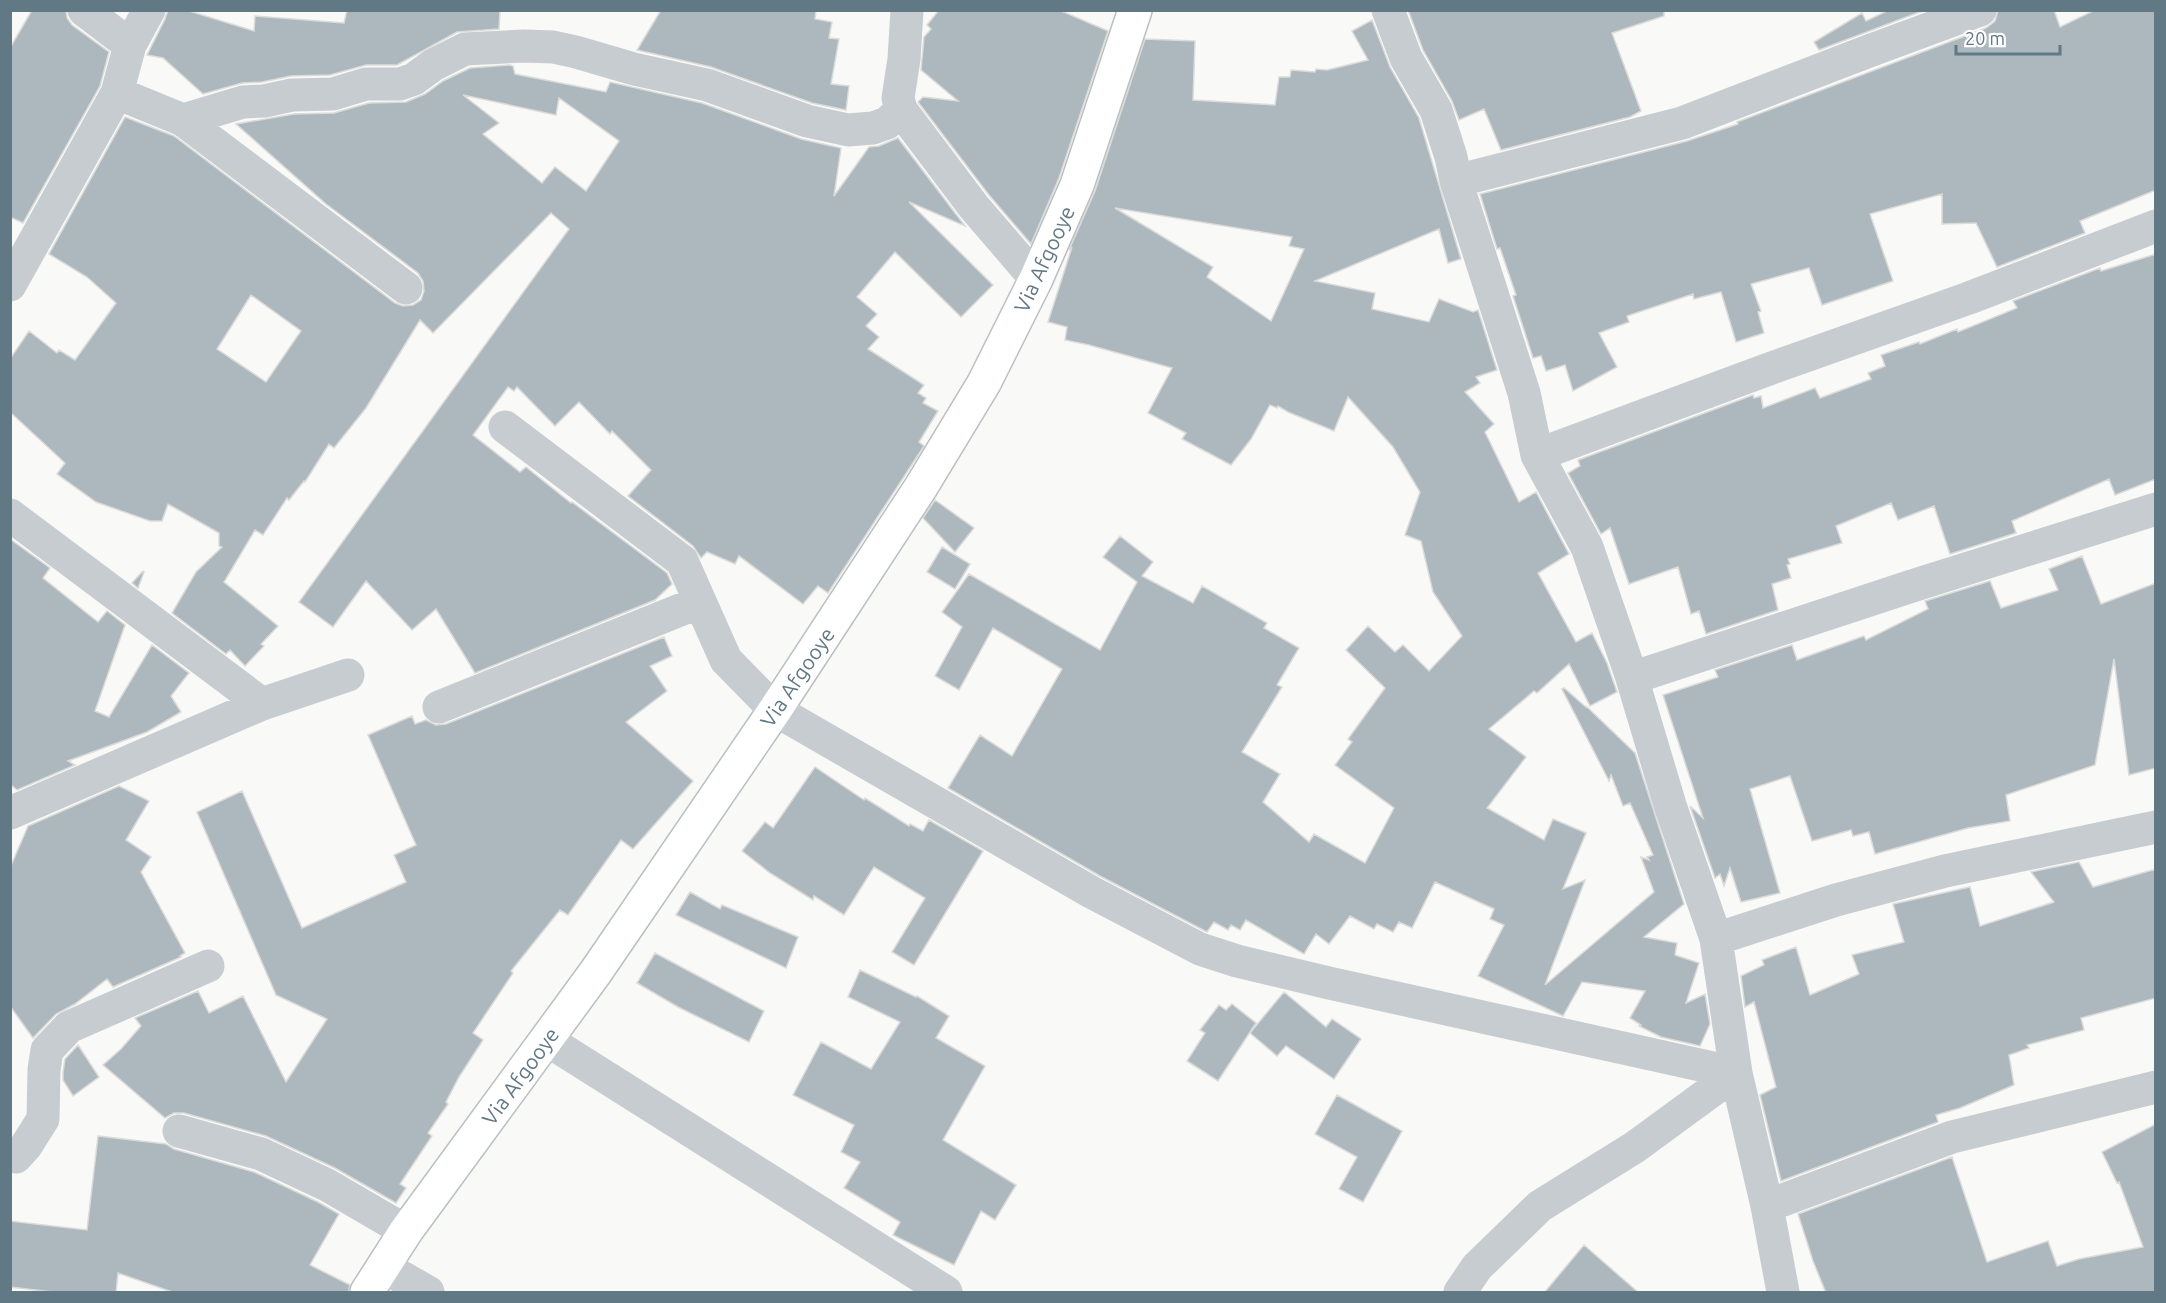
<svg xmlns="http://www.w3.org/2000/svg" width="2166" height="1303" font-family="Ubuntu,sans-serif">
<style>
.building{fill:#acb8bd;stroke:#dbdbd9;stroke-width:1.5;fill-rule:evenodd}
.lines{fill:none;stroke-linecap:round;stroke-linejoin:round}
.major-casing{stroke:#b9bfc2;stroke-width:36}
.minor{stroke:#c6cccf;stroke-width:33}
.major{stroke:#fff;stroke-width:33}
.labels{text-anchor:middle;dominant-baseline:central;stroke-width:6;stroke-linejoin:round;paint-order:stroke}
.street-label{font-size:21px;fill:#617885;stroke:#fff}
</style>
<rect width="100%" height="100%" fill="#f9f9f7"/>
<path class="building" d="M32,10H66L67,18L72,25L109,52L100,86L23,223L10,217V48Z
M168,10H186L254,31L255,16L344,23L347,10H500L499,29L457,32L397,65H366L330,75L291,76L262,82L242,83L203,94L163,58L147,55L165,19Z
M661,10H816L815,19L832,22L829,38L839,39L831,84L849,86L846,110L812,103L711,67L637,50Z
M939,10H1059L1108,31L1059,178L1031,244L989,195L918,102L923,97L958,101L921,70L924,37L931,29L927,25Z
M1408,10H1664V16L1612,33L1641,111L1630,117L1501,150L1484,109L1459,120L1452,101L1423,50Z
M1889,10H1925L1819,50L1814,42L1862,13L1866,21Z
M1998,10H2054L2060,27L2095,10H2156V190L2080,221L2085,233L1997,267L1976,223L1942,224V194L1870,214L1893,281L1822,305L1809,268L1751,284L1761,311L1758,312L1764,333L1736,342L1721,292L1694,299L1693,294L1627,316L1629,322L1599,333L1617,367L1573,391L1565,365L1546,371L1541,356L1533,358L1513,296L1516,295L1500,248L1497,249L1480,194L1687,141L1738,124L1737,122L1986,28L1995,21Z
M1372,20L1390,67L1419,118L1461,259L1448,263L1439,229L1315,281L1375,293L1372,309L1429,322L1439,299L1473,312L1478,310L1497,370L1476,377L1480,383L1465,392L1494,424L1485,432L1519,502L1536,492L1569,554L1538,573L1576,642L1592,633L1607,663L1617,692L1590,706L1569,664L1537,693L1534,691L1489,729L1526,757L1487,808L1544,840L1553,819L1586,833L1563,889L1585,880L1545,985L1654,892L1641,857L1649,860L1647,857L1653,855L1630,803L1623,806L1611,775L1609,781L1562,689L1564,688L1587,708L1586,706L1635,753L1684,904L1644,937L1677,943L1675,955L1699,963L1686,1003L1705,994L1710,1024L1700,1046L1661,1037L1639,1026L1641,1025L1630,1018L1645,991L1582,982L1563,1016L1478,976L1504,925L1490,919L1494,909L1435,882L1412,928L1399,922L1393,932L1377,924L1374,929L1350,916L1329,944L1316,934L1304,954L1246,920L1240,930L1231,925L1228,930L1214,922L1207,932L1100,876L948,788L980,735L1012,756L1062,669L993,628L959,690L935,676L962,627L942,612L969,574L1100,650L1137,582L1103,557L1120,536L1153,562L1142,576L1193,603L1202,586L1267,623L1264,628L1299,648L1277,685L1282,687L1242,752L1280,774L1263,802L1309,842L1314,834L1365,863L1394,808L1335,765L1352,742L1348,739L1385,688L1346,650L1368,626L1395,652L1403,645L1429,671L1462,636L1433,592L1421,541L1405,535L1420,492L1393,447L1348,397L1334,431L1288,412L1278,406L1277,408L1270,405L1251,439L1231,465L1182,439L1186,433L1148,413L1172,368L1089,345L1065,340L1067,327L1048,322L1072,247L1069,250L1095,191L1145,39L1195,41L1193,100L1275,105L1279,77H1290L1291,70L1315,72L1316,69L1327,70L1368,60L1352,31ZM1115,208L1292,237L1289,246L1304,249L1271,321L1207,277L1213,267Z
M510,65L513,66L515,74L606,92L610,82L702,103L801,139L841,148L834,196L869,147L879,146L898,138L965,226L909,202L993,285L961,317L895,252L857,297L877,314L866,326L879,337L868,349L924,385L918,393L926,398L923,403L938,411L919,442L924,446L828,593L818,586L803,604L739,556L735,564L707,552L701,558L693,546L628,496L651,470L612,431L610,434L579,402L555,426L517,387L514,391L508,387L473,435L520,472L526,467L571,503L572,502L667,573L672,584L655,600L475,673L436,609L412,630L366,581L333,627L299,602L569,229L551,213L433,333L420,320L366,408L334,448L329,444L305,482L304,481L289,500L287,498L263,535L255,530L224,582L278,626L261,644L264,646L245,666L230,650L226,654L172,613L196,572L222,547L219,546V533L168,504L162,521H150L96,502L57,474L65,463L10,412V359L29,331L57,353L59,350L75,360L116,303L87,277L49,254L125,117L174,136L395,303L403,306L413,305L421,300L424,291L423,281L418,273L326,204L236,124L294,114L334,113L369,103L406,102L425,94L443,81L470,68ZM463,95L556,115L559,98L619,141L586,191L555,167L542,183L483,134L499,123ZM251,295L301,331L266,382L217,349Z
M2156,254V479L2115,495L2109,479L2012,521L2016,533L1950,554L1934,506L1898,520L1891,503L1836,526L1842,543L1788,559L1790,564L1787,565L1791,578L1772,584L1778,610L1706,634L1699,611L1691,614L1678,567L1629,584L1610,528L1601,534L1568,473L1580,466L1578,460L1586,457L1753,395L1754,398L1761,396L1763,408L1815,388L1820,398L1871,379L1868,373L1885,366L1881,355L1919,342L1920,344L1957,329L1958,332L2017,308L2013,301L2100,268L2101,271Z
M935,500L974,528L955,552L923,518Z
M10,539L50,568L43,578L98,622L107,611L125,625L95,711L109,717L152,645L189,673L171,696L181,712L147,732L68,761L75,765L17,790L10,784Z
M942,547L970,564L955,589L927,572Z
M2082,556L2101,604L2156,583V768L2129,775L2114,659L2095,765L2006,795L2010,821L1968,828L1875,854L1869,832L1853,836L1851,830L1812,841L1790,776L1750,789L1780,893L1741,902L1730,868L1724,886L1720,874L1715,878L1690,806L1703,818L1663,695L1718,677L1715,670L1792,645L1797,660L1864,636L1866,640L1928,609L1925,601L1990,581L2001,608L2058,590L2049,569Z
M143,571L144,572L138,588L132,583Z
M664,637L672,656L650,666L667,691L626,722L693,781L633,849L621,840L568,915L560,910L511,971L513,973L473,1033L483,1040L459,1077L446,1102L448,1104L428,1133L432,1136L400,1184L406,1188L396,1203L335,1168L266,1136L184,1113H174L165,1118L103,1065L121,1049L141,1026L135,1018L198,991L209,1013L243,996L286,1082L327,1019L276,995L197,812L242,791L302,928L406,882L394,855L416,845L368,735L412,716L415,724L426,720L436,725L446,724Z
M815,767L864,800L865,798L909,826L910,824L923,831L929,820L983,851L914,965L892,952L925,898L874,867L844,915L814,896L813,900L770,873L742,851L765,822L773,828Z
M119,786L149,801L126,840L151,857L141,872L185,953L180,956L181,957L113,987L107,979L75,1004L56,1014L33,1038L10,1006V868L28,826Z
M2079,862L2093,887L2156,869V998L2081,1018L2084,1030L2027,1045L2029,1048L2009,1055L2014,1085L1960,1108L1936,1115L1938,1122L1781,1181L1760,1095L1776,1087L1754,1002L1745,1007L1741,976L1764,965L1762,960L1796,947L1810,995L1859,974L1852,955L1904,942L1893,904L1970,887L1980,926L2054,902L2031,872Z
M690,892L720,909L722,905L798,937L786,968L676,915Z
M655,953L764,1011L749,1042L678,1007L637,983Z
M860,970L916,997L917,996L949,1016L936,1038L985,1066L943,1140L1016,1185L995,1220L981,1211L954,1265L893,1235L900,1222L844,1188L860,1162L841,1152L854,1125L793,1095L821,1042L871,1069L900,1022L848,997Z
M1284,992L1326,1027L1332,1019L1361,1039L1334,1079L1286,1046L1277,1056L1250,1033Z
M1232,1004L1256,1023L1218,1081L1187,1061L1205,1033L1200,1030L1219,1005L1226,1010Z
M78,1045L99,1077L73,1096L63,1080V1072L65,1059Z
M1337,1095L1402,1131L1363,1202L1339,1189L1357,1157L1315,1134Z
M2156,1124V1293H1826L1813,1261L1798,1214L1952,1157L1987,1262L2048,1241L2057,1266L2079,1259L2143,1247L2119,1182L2117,1183L2102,1152Z
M98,1136L166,1144L174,1149L254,1172L318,1202L339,1214L310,1265L350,1285L348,1293H175L118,1273L116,1293H61L10,1287V1221L87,1230Z
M1584,1245L1639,1293H1544Z"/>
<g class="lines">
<defs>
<path id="major" d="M367,1292L406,1231L595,973L775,710L921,487L984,383L1036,279L1077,185L1135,10"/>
</defs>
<use href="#major" class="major-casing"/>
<path class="minor" d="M84,10L130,45
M907,10L904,59L898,98L901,110L974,207L1036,279
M1388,10L1406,58L1436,110L1451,157L1456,181L1524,393L1537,455L1587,547L1632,678L1670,805L1716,939L1736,1073L1767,1206L1783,1292
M117,93L183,120L406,288
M183,120L243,102L264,101L292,95L333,94L366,84H400L414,79L433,65L465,49L524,46L553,47L576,52L634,69L707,85L807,121L848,130L873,128L887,123L901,110
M1456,181L1682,123L1869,51L1980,10
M10,285L117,93L130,45L149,10
M505,427L682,561L726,660L775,710L1091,892L1200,949L1237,961L1329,983L1736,1073
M1537,455L1769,369L1969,298L2156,226
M10,515L262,704
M1632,678L1912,586L2156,509
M439,707L700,602
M10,813L262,704L348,675
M1716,939L1836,900L1945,871L2156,827
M547,1040L946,1292
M179,1131L261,1154L327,1185L406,1231
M16,1157L26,1146L43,1119L44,1070L47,1050L69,1027L208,966
M1767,1206L1952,1137L2156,1087
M384,1267L428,1292
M1460,1292L1477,1267L1540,1206L1635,1147L1736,1073"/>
<use href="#major" class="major"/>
</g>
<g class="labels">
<g class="street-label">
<text transform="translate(1044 259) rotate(-65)">Via Afgooye</text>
<text transform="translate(797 677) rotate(-56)">Via Afgooye</text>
<text transform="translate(520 1076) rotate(-54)">Via Afgooye</text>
</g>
</g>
<rect width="2166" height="1303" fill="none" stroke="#617885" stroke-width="24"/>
<path d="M1956 45v9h104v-9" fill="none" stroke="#617885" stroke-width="3"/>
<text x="1965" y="45" font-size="18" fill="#617885" stroke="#ffffff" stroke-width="4.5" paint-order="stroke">20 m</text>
</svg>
